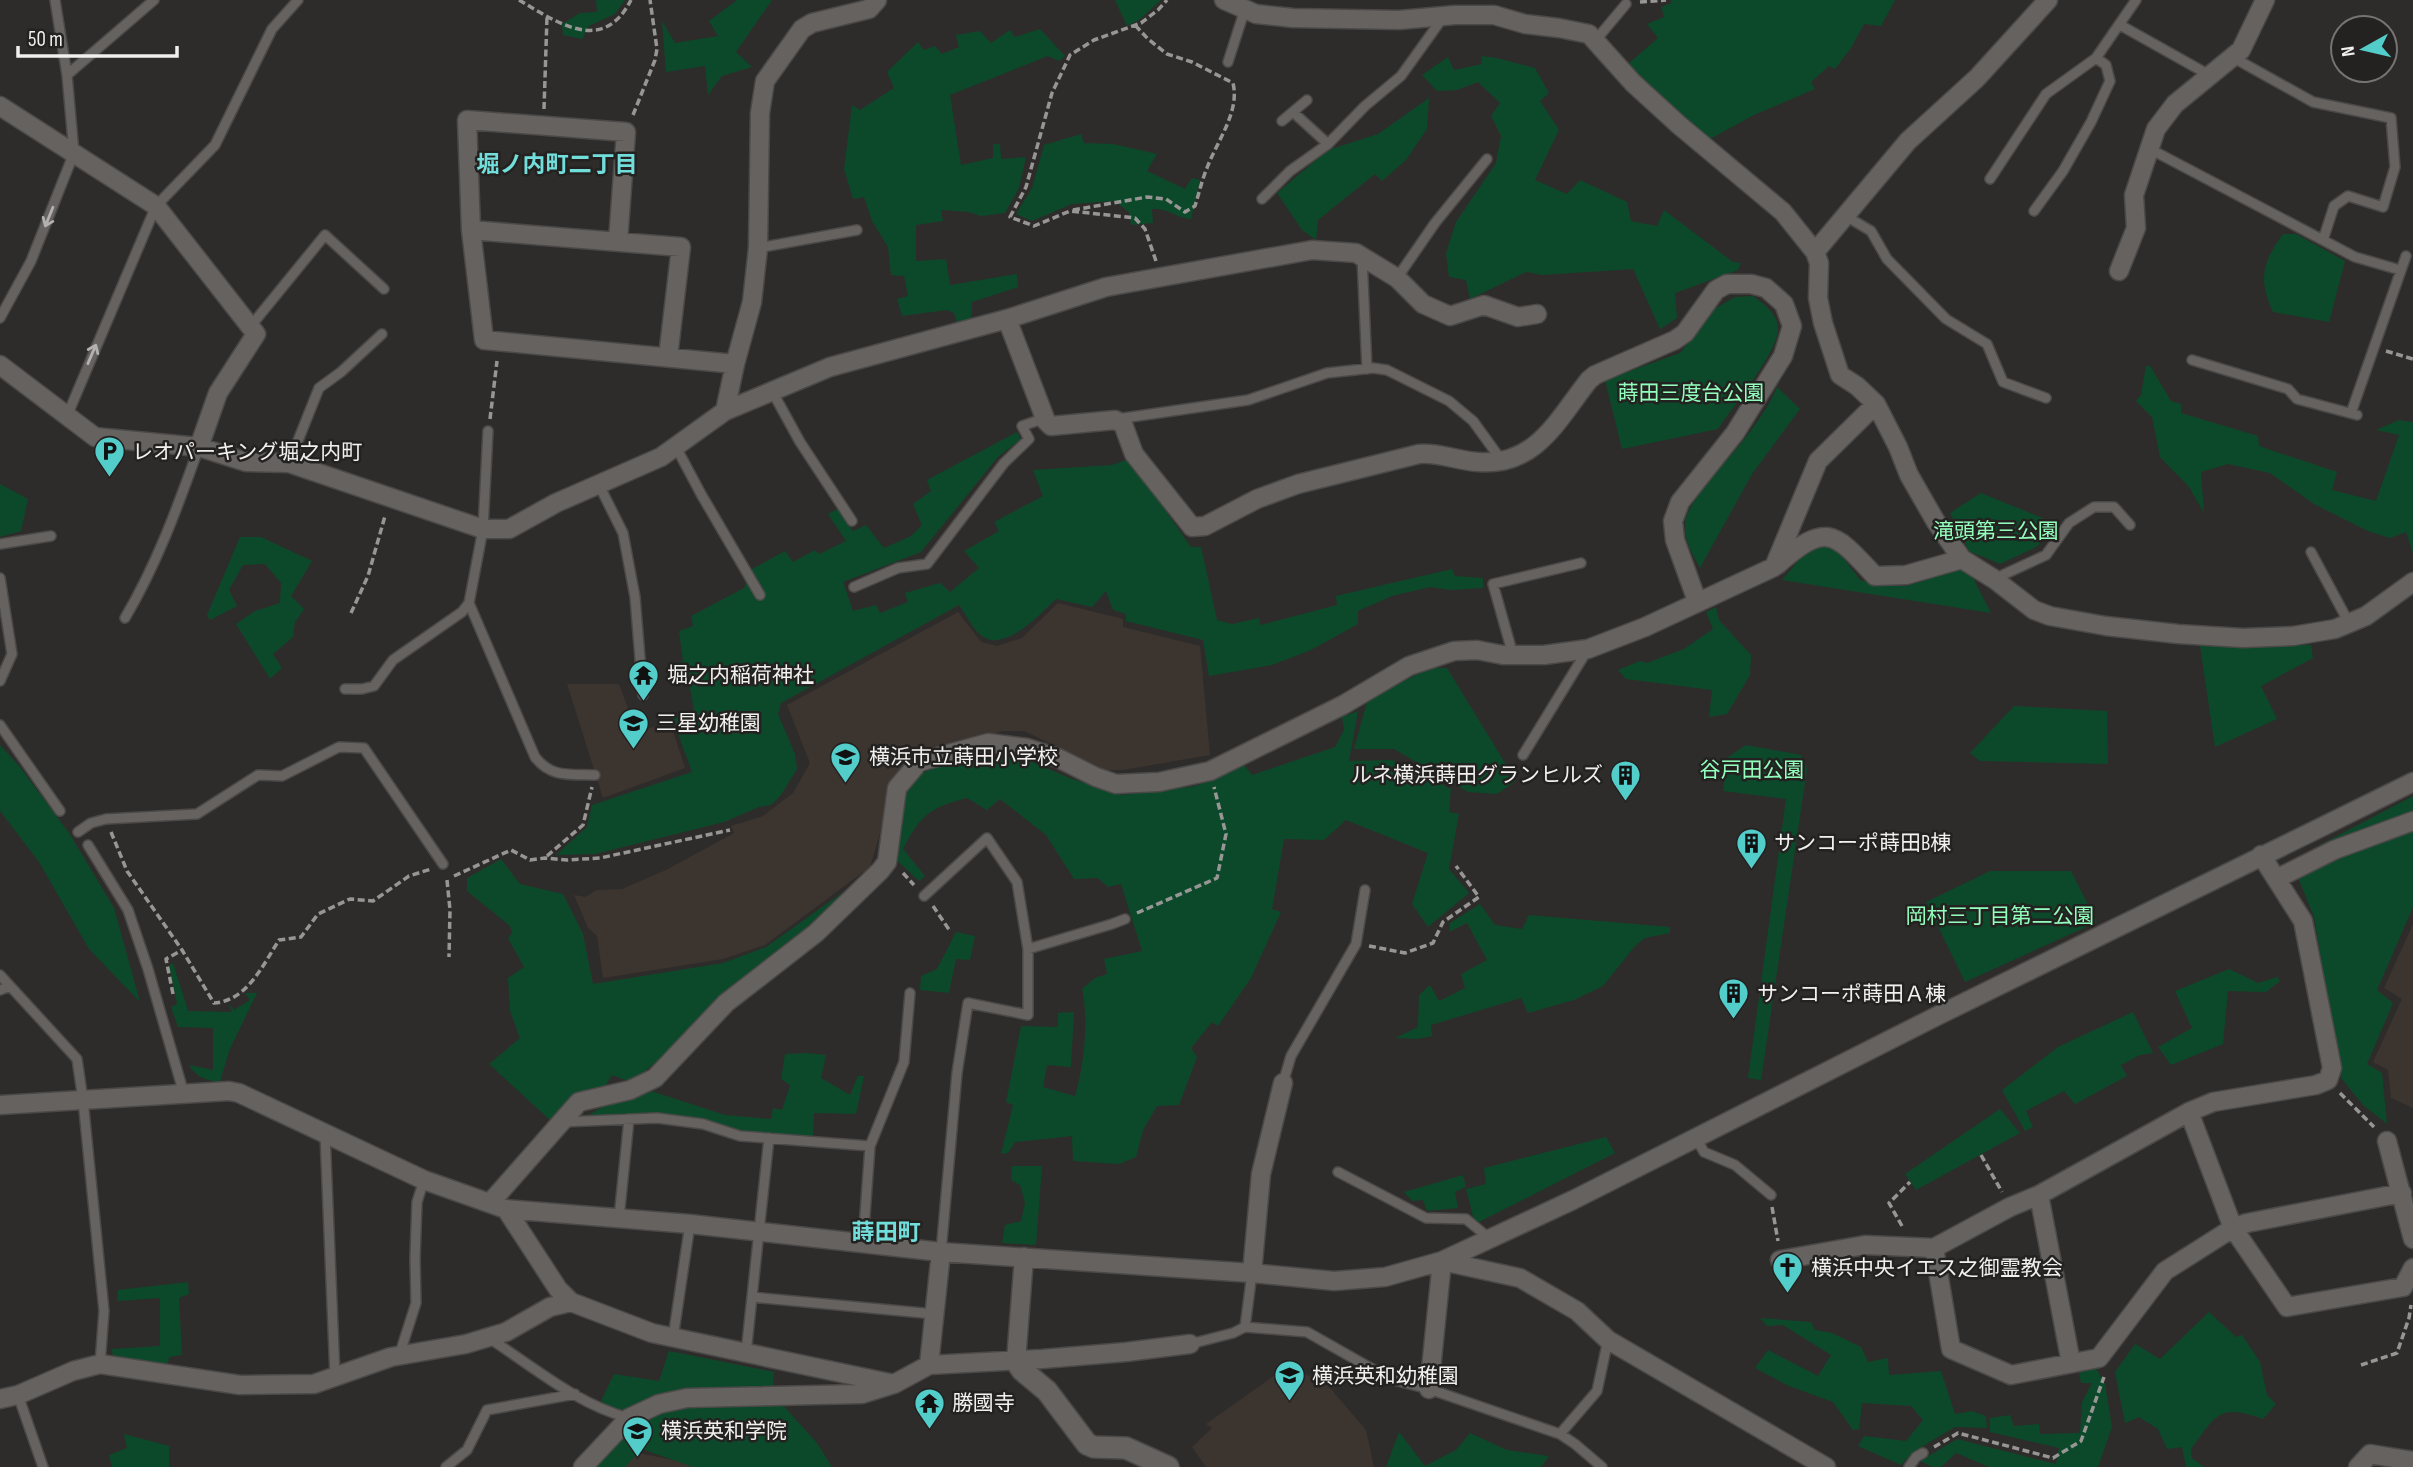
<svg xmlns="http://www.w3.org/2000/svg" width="2413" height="1467" font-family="'Sofia Sans Condensed','Noto Sans JP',sans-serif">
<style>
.built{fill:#3c342f}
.green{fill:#0c492a}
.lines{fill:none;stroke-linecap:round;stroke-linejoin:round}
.service-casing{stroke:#4b4948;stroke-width:12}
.minor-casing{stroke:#4b4948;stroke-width:21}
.tertiary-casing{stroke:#4b4948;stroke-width:24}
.path{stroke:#989694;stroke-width:3.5;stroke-dasharray:7 3.5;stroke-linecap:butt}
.service{stroke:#656260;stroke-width:9}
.minor{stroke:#656260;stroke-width:18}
.tertiary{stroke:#656260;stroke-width:21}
.oneway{stroke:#b3b0af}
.labels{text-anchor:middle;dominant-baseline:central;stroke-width:5;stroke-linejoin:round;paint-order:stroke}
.park-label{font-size:21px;fill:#92febc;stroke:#242220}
.poi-label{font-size:21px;fill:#f2f0ef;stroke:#242220;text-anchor:start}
.neighbourhood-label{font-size:23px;font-weight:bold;fill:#72dedb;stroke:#242220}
</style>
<rect width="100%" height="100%" fill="#2e2c2a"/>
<path class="built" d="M1058,603L1123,619V627L1200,646L1210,755L1123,770H1106L1024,731H1002L909,760L897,776L870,867L765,945L723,959L603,978L597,936L588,928L574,895L585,897L597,890L622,889L666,870L734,833L731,826L763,816L793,793L810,763L787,705L958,612L981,642L997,646L1022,638Z
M567,684H619L637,732L670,722L685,768L603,798Z
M2413,924V1108L2391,1098L2388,1070L2373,1062L2402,999L2384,988Z
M1281,1371L1298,1372L1324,1381L1366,1430L1374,1467H1206L1192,1447L1212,1428L1206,1424Z
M620,1449L706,1467H606Z"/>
<path class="green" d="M596,0H625L615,14L589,26L582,39L563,35L562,24L580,13L597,12Z
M737,0H772L736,52L752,67L722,76L708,95L705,66L666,72L662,21L675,43L718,36L709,21Z
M1115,0H1161L1139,20L1127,26Z
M1671,0H1895L1881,26L1864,24L1851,48L1835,69L1829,66L1811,82L1815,89L1754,115L1708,140L1628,64L1658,38L1647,24L1664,17L1661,7L1671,3Z
M1040,29L1065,56L1059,61L1048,56L950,95L961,165L993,158V144H1000L1001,159L1026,157L1019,188L1005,213L981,216L969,212L941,210L943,221L916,225V261L946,259L950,285L1017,274L1018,287L972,302L971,321L958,325L954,313L947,310L902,316L897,299L908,296L904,276L891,275L888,247L872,221L864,197L853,199L844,169L852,105L860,110L894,88L887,72L918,42L924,50L935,46L942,54L959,47L956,35L980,31L991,43L1010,30L1015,37Z
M1481,56L1497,58L1535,68L1549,93L1540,101L1559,130L1535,180L1567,194L1580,180L1627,202L1631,221L1657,226L1664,210L1733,262L1741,263L1738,270L1675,293L1677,318L1660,329L1633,269L1542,275L1526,272L1470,299L1466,280L1449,277L1446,253L1456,222L1496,163L1501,136L1491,116L1500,103L1478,82L1457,90L1437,91L1422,75L1448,57L1454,70L1482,64Z
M1429,98L1427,129L1406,160L1382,181L1375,174L1318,220L1316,240L1302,230L1277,193L1328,150L1378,134Z
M1081,134L1084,143L1113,144L1157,154L1147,171L1185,189L1192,178L1200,180L1191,219C1173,217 1170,208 1152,209L1153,223L1131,225L1129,212L1114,201L1072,204L1032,221L1016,214L1032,188L1044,145Z
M2283,234H2296L2345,261L2329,322L2273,312C2258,278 2262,263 2283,234Z
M1753,296C1764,304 1779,315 1778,330C1777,353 1732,408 1718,429L1622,449L1605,380L1680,353L1716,308L1735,297Z
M2146,366H2150L2171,401L2181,404V413L2258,436L2259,446L2337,472L2332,490L2376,501L2399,435L2376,430L2399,420L2413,422V553L2406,532L2390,538L2368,531L2314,504L2270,473L2228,464L2201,472L2204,513L2189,487L2160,457L2152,417L2136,401L2141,395Z
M1777,387L1800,409L1752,474L1700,568C1693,555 1683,539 1685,523C1687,502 1724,464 1738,447C1752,429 1768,409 1777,387Z
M1017,432L1021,439L998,457L921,552L843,582L853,611L876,605L880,613L908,602L905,593L940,583L950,592L979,568L964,551L999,531L994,522L1043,496L1033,470L1112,465L1129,459L1191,547H1201L1217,620L1232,624L1259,618L1260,625L1337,605L1336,596L1452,569L1455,576L1483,578V588L1451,590L1430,587L1392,596L1358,611V624L1311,650L1272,665L1209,676L1203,640L1126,621V614L1113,610L1106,591L1092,607L1056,599C1041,613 1005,653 982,636C973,630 966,614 959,605L781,703L778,714L795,754L797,769L781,795L771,805L759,807L724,822L595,854L556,855L587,827L592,805L692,772L672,717H695L689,682L671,683L669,665L683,661L679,631L693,626L691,616L744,588L752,569L785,551L793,562L815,550L819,554L846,541L828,514L838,509L853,531L866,525L884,548L911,536L922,525L913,504L931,491L927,480Z
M0,484L28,499L21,531L0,537Z
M1981,493L2050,521L2038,546L2000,564L1969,551L1950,513Z
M240,537H261L312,561L291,596L304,609L295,622L293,637L273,654L282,668L270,679L236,624L255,611L280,603L281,583L265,564L243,565L229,590L237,606L210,620L207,615Z
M1819,545L1835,547L1860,580L1883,586H1907L1960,568L1971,574L1991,613L1782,580L1804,554Z
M1716,607L1719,620L1751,655L1750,675L1727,714L1709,717L1712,690L1626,679L1618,670L1640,661L1647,663L1684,649L1713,629L1706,612Z
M2311,645L2313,658L2261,686L2277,719L2215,747L2200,646Z
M1431,668H1447L1516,781L1497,794L1468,792L1394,749H1354L1368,698Z
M2014,706L2107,711L2108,764L1980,761L1970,753Z
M1358,711L1349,761L1392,760L1451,789L1449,812L1459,814L1449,869L1469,893L1428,927L1412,904L1428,853L1346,820L1324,840L1284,839L1272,909L1281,912L1251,978L1218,1026L1212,1022L1191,1048L1197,1057L1179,1105L1157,1106L1143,1130L1136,1157L1119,1164L1073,1161L1072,1136L1015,1142L1008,1153L1001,1154L1013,1105L1006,1102L1021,1026L1058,1027V1013L1074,1012L1071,1067L1047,1065L1043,1087L1075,1096C1084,1066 1089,1020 1082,989L1095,978L1107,974L1104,959L1142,951L1121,884L1108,887L1098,878L1074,879L1046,835L1000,799L987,810L967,798C930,807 920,816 903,849L925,876L919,881L893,857L903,791L915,776L946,763L998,755L1027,760L1072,779L1123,795L1196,786L1244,765L1252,775L1335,747L1344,730L1342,717Z
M0,745L20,767L69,833L114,908L140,1002L89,949L39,862L0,811Z
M1746,745L1801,755L1807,769L1761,1080L1748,1078L1786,799L1723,791L1728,757Z
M2413,796V907L2377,990L2393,1003L2367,1064L2382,1073L2387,1124L2363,1105L2341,1078L2314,917L2297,875L2326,860L2320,845Z
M501,859L520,884L563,894L583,934L593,984L723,963L766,947L849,888L822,919L785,951L749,973L691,1034L631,1082L612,1075L604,1088L553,1123L489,1064L520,1038L510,1011L508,978L524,967L508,938L512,933L510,926L467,891V878Z
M1990,871H2071L2097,922L1965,982L1926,902Z
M1480,904L1495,925L1522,929L1529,915L1670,927V933L1645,938L1635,946L1603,986L1574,1000L1528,1013L1521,998L1431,1025L1432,1036L1417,1039L1395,1038L1418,1027L1419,995L1430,985L1439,1001L1465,988L1461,974L1487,960L1467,923L1449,932L1450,923Z
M956,932L975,936L970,960L956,959L949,993L920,990L921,976L937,969Z
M173,963L188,1011L232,1012L229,1003L234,1010L250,1000L245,993H257L229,1051L220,1082C207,1081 196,1077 189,1065L213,1070V1028L178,1027L171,1007L177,1004L169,965Z
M2229,969L2258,983L2277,977L2280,981L2266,992L2228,991L2223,1044L2171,1065L2158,1047L2192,1028L2175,991Z
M2133,1012L2153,1053L2140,1055L2121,1065L2127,1076L2075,1104L2064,1091L2026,1111L2033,1127L2025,1131L2002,1090L2058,1047Z
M807,1053L826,1055L821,1078L850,1095L858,1076H864L856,1114L814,1113L813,1137L740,1132L703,1120L671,1115L586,1117L602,1107L651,1091L725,1115L771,1119L773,1108L782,1110L790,1085L781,1079L785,1054Z
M2000,1109L2020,1133L1916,1190L1905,1174Z
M1606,1137L1615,1153L1475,1224L1466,1189L1486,1184L1484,1168Z
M1012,1166H1042L1036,1245L1002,1243L1005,1225L1021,1221L1025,1203L1020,1185L1011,1180Z
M1463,1175L1466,1187L1455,1192L1458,1208L1427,1211L1423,1200L1412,1201L1404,1192Z
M188,1282L189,1294L179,1298L182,1355L169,1357L167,1368L113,1360L112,1349L160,1346V1298L117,1301L118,1290Z
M2209,1312L2236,1337L2242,1335L2260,1362L2267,1395L2276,1404L2263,1419C2219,1403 2216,1415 2191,1449L2192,1458L2204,1467H2186L2182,1447L2167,1449L2158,1429L2139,1417L2125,1423L2115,1372L2135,1344L2160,1359Z
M1760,1318L1811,1322L1815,1330L1832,1333L1861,1347L1868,1362L1888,1358L1889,1375L1941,1371L1955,1414L1972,1411L1986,1416L1987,1428L1955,1427L1913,1452L1901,1465L1858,1446L1864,1436L1906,1441L1923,1420L1911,1406L1862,1403L1859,1429L1853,1430L1833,1402L1789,1386L1755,1368L1768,1350L1818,1376L1831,1355L1783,1325L1767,1326Z
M669,1351L774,1372L773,1386L680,1393L627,1410L613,1409L601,1401L614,1374L659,1381Z
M2095,1367L2105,1384L2112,1427L2098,1467H1989L1956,1453L1941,1467H1932L1920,1461L1957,1439L2056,1464L2059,1448L1990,1432V1418L2010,1415L2014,1426L2039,1424L2040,1434L2080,1433L2082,1402L2092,1383H2081L2079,1373Z
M781,1403L817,1443L832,1467H693L642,1449L625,1467H595C606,1455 623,1430 636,1423C678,1398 735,1404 781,1403Z
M1399,1432L1425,1466L1456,1450L1470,1433L1507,1450L1549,1456L1541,1467H1386Z
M124,1434L169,1446V1467H112L109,1455L127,1448Z"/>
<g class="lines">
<defs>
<path id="service" d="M2120,25L2211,76
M1595,41L1626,4
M2234,58L2313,102L2391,118L2395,167L2383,207L2348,196L2334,206L2323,240
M1228,62L1245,9
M67,75L154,0
M1294,113L1328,144
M1282,121L1307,100
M2150,149L2355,257L2400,270
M1990,179L2046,94L2096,58L2136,0
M1262,199L1290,171L1328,144L1365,106L1401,76L1444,16
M2034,211L2063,171L2091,122L2110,81L2106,65L2096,58
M1844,215L1871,231L1887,259L1946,319L1987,344L2003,382L2046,398
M758,248L857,230
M1362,257L1367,369
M1397,278L1435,223L1487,159
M0,318L31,261L74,153L67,75L55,0
M250,327L325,235L384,289
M2192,360L2288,389L2297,399L2357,415
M772,391L800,442L852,521
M2351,413L2406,256
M67,416L156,206L215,145L272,29L298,0
M1117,419L1248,400L1327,373L1373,368L1387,370L1449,401L1473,421L1502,461
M488,431L483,529L469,603L535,757C551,778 570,774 595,775
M676,447L701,494L760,595
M289,463L319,388L341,372L382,334
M599,485L623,533L635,597L643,695
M0,544L51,536
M2311,552L2349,623
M0,578L12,654L0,681
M1994,579L2046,555L2069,523L2094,507H2114L2130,525
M854,587L898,568L927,564L1004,463L1029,439L1022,426L1045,418
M125,618C157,564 178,506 199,447
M1513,655L1493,584L1581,563
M345,689H362L374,686L393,660L462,612L469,603
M0,725L60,811
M1523,755L1588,649
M78,832L91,823L106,819L197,814L258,775L282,776L339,747L364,748L443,864
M88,845L128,910L148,969L184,1094
M924,896L987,838L1017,882L1028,949V1015L968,1003L957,1073L941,1252
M1028,949L1112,924L1125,919
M0,975L77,1059L83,1100L104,1311L100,1364
M0,990L10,986
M1283,1083L1291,1056L1356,944L1365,890
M562,1122L657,1118L703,1124L740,1136L870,1146
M325,1134L335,1376
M1696,1138L1704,1152L1735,1165L1771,1195
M1338,1172L1426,1218L1466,1219L1490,1239
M619,1218L629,1119
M863,1242L870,1146L904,1062L910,993
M752,1297L934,1314
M1245,1327L1307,1332L1390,1379L1429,1389L1560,1434L1575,1444L1602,1467
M489,1338C532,1366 578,1405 629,1418
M673,1338L690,1224
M1190,1344L1233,1333L1245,1327L1252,1273
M746,1353L769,1138
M399,1356L416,1303L415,1258L417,1202L424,1180
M18,1395L43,1467
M1560,1434L1597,1391L1608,1340
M446,1467L467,1450L487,1410L575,1394
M1909,1467L1916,1457L1923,1453"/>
<path id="minor" d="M1224,0L1256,14L1293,18L1399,20L1455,15H1494L1525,24L1559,28L1589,34L1633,83L1679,125L1783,212L1815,252L1819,263L1818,298L1823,323L1840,375L1857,386L1876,404L1898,447L1909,475L1936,522L1962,559L1994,579L2034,610L2050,616L2106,626L2178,634L2243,638L2293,636L2335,629L2366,616L2413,582
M0,106L156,206L256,334L218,393L199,447
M471,230L681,247L668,357
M618,241L626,132L467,120L471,230L484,340L735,364
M1815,252L1908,141L1977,78L2048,0
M2119,271L2136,228L2134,195L2156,129L2175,104L2241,50L2265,0
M1007,319L1046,421L1051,426L1115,420L1123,424L1134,454L1192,527L1205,526L1257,499L1298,484L1419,454C1439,452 1458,461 1478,462C1536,467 1558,419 1589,380L1595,375L1675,340L1685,333L1716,290L1727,284H1751L1766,288L1784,304L1792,326L1783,356L1735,433L1680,502L1673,521L1675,540L1697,601
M0,365L95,437L199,447L246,462L289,463L483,529H509L556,503L661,457L725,411L830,367L1007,319L1106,287L1312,250L1356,253L1397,278L1423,304L1450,316L1484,305L1518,317L1537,314
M725,411L735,364L752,302L758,248L760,113L765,81L802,29L812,23L869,9L877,0
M1777,565C1827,521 1834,532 1875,576L1906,575L1962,559
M2276,879L2334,850L2413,821
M0,1105L229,1091L239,1093L424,1180L506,1209L690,1224L941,1252L1252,1273L1334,1281L1385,1277L1442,1261L1573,1200L1941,1014L2413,782
M2189,1112L2233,1228L2287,1307L2403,1287L2413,1268
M2387,1141L2413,1239
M2039,1195L2071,1363
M490,1203L579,1102L630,1090L655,1078L726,1003L816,933L880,871L887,862L897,788L919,762L988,743L1027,748L1058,758L1096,777L1116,784L1159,782L1210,771L1343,705L1409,666L1454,651L1477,650L1503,655H1544L1588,649L1645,627L1774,567L1818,461L1876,404
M506,1209L558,1289L571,1302
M1934,1248L1951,1349L2011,1375L2099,1358L2165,1271L2233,1228L2247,1223L2402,1193
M1780,1260L1865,1245L1934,1248L2010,1207L2039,1195L2189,1112L2213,1102L2316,1085L2328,1080L2332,1068L2303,921L2261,855
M1252,1273L1261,1174L1283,1083
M1016,1361L1024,1257
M929,1365L941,1252
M1429,1389L1442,1261L1520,1278L1577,1311L1608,1340L1826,1467
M0,1399L18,1395L73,1371L100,1364L240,1385L314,1384L391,1357L466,1344L506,1332L550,1307L571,1302L652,1333L894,1384
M583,1467L629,1418L659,1404L687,1398L862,1394L894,1384L929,1365L1042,1359L1126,1352L1190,1344
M2358,1467L2370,1454L2413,1461"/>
<path id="tertiary" d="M1016,1361L1022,1370L1047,1391L1087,1444L1094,1447L1126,1448L1168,1467"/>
</defs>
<use href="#service" class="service-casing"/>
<use href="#minor" class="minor-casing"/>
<use href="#tertiary" class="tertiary-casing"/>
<path class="path" d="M519,0C558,23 603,55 631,0
M1640,2L1666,0
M544,109L547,17
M633,115L655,60L657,49L650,0
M1073,210L1147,197L1166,199L1185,212L1195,206C1199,193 1202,180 1207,168C1217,141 1240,112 1233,83L1192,62L1167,54L1148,39L1135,25
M1156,261L1145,229L1135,218L1070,211L1034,226L1010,217L1026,187L1052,93L1070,55L1094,40L1141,23L1158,10L1167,0
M2386,351L2413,359
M490,419L497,361
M351,613L368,576L385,516
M111,832L127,871L182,950L214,1003C247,1001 263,965 279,940L301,937L318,914L350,899L373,901L409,876L431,869
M547,856L583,825L592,787
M903,873L914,885
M454,876L511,850L530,860L545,858L567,860L600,858L730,830
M447,880L450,910L449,957
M933,906L950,931
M1137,913L1217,878L1226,834L1214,787
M1369,946L1405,953L1433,943L1443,922L1479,897L1456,866
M173,994L166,959L182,950
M2340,1093L2374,1127
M1981,1155L2002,1192
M1772,1207L1778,1241
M1902,1226L1889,1203L1910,1182
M2361,1365L2397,1353L2409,1318L2411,1305
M1934,1447L1958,1433L2053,1458L2081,1441L2104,1377"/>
<use href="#service" class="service"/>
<use href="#minor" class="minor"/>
<use href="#tertiary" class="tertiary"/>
</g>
<defs><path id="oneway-shaft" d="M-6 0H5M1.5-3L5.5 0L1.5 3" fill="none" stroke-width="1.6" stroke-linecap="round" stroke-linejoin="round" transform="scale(1.75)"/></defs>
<g class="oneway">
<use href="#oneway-shaft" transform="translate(49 217) rotate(112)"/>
<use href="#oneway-shaft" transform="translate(92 354) rotate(-67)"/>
</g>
<defs>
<symbol id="parking-pin" viewBox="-11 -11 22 30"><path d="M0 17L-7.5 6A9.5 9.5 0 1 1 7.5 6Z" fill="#53cdca" stroke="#242220"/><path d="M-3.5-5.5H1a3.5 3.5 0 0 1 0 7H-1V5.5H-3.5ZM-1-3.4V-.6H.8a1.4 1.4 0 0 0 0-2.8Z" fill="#111"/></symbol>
<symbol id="temple-pin" viewBox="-11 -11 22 30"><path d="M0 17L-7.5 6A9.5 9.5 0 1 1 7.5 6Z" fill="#53cdca" stroke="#242220"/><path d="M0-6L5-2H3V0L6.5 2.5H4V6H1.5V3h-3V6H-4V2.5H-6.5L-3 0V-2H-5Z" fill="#111"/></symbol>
<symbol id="school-pin" viewBox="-11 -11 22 30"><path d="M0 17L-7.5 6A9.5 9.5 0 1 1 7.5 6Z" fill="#53cdca" stroke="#242220"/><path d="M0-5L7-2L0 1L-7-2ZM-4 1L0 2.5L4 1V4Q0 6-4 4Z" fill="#111"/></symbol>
<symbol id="building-pin" viewBox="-11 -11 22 30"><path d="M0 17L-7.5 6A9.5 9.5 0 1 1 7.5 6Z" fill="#53cdca" stroke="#242220"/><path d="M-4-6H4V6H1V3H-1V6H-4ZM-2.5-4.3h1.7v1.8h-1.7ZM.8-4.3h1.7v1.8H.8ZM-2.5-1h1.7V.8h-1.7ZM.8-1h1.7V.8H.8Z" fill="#111"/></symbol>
<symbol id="church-pin" viewBox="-11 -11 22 30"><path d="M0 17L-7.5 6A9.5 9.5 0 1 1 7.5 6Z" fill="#53cdca" stroke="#242220"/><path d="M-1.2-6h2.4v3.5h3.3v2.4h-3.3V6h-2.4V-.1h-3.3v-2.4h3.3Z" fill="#111"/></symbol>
</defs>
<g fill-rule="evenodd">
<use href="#parking-pin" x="92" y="434" width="35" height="47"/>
<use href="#temple-pin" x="626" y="658" width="35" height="47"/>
<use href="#school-pin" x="616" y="706" width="35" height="47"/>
<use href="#school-pin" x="828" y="740" width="35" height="47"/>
<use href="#building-pin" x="1608" y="758" width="35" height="47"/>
<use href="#building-pin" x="1734" y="826" width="35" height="47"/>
<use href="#building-pin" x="1716" y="976" width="35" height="47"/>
<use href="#church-pin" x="1770" y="1250" width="35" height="47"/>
<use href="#school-pin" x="1272" y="1358" width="35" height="47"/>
<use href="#temple-pin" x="912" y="1386" width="35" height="47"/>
<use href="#school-pin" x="620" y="1414" width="35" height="47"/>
</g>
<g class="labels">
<g class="park-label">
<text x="1691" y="393">蒔田三度台公園</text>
<text x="1996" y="531">滝頭第三公園</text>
<text x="1752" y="770">谷戸田公園</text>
<text x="2000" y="916">岡村三丁目第二公園</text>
</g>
<g class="poi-label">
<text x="132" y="452">レオパーキング堀之内町</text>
<text x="667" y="675">堀之内稲荷神社</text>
<text x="656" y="723">三星幼稚園</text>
<text x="869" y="757">横浜市立蒔田小学校</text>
<text x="1603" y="775" text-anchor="end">ルネ横浜蒔田グランヒルズ</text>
<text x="1774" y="843">サンコーポ蒔田B棟</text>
<text x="1757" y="994">サンコーポ蒔田Ａ棟</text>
<text x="1811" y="1268">横浜中央イエス之御霊教会</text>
<text x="1312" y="1376">横浜英和幼稚園</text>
<text x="952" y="1403">勝國寺</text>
<text x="661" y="1431">横浜英和学院</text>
</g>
<g class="neighbourhood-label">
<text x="557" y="165">堀ノ内町二丁目</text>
<text x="886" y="1233">蒔田町</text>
</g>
</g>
<g transform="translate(2364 49) rotate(262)"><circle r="33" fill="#242220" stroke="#767473" stroke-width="2"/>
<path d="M0-5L12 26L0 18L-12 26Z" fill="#53cdca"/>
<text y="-10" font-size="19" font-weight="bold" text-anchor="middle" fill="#f2f0ef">N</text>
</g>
<path d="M18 46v10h159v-10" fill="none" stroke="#f2f0ef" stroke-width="3.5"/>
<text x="28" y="46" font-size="21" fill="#f2f0ef" stroke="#242220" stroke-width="5" paint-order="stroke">50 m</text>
</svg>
